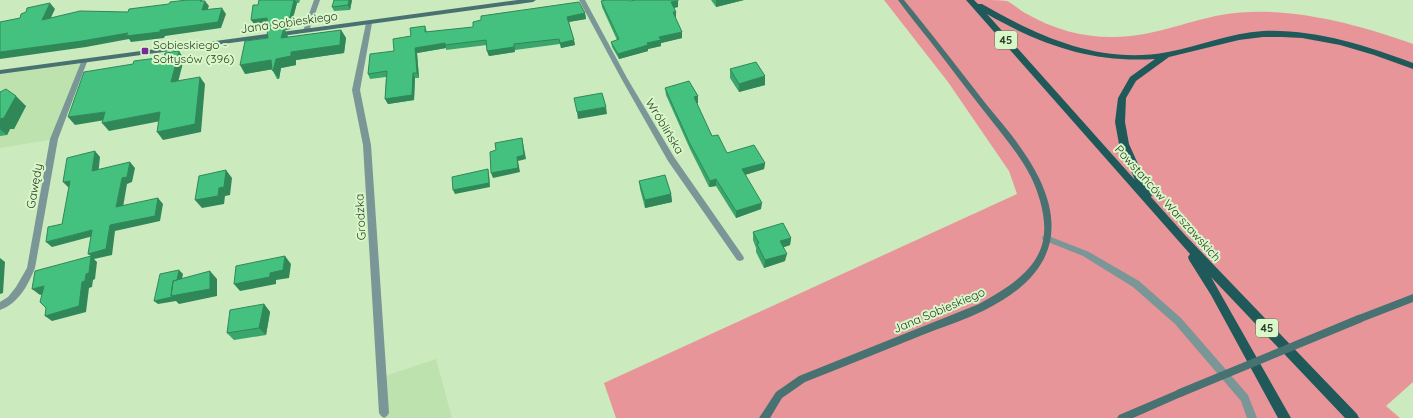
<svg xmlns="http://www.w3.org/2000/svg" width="1413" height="418" font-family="Quicksand,sans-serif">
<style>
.built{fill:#bee2ae}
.green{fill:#e8959a}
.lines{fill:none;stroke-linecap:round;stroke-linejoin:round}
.lane{fill:#7a9696;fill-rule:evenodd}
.street{fill:#7a9696;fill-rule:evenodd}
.secondary{fill:#487272;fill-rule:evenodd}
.primary{fill:#20595a;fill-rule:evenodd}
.secondary-bridge{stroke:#487272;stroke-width:8}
.wall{fill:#3aa66c}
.shaded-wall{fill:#308758}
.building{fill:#44c17e;stroke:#308758}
.poi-dot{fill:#7a2797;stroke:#d8f8ca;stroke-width:1.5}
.labels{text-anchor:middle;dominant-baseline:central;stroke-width:4;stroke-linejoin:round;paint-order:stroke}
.shield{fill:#d8f8ca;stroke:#627459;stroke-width:1}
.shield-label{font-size:11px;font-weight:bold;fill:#2f3b29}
.street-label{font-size:12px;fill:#2f3b29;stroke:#d8f8ca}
.poi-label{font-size:12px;fill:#2f3b29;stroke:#d8f8ca;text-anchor:start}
</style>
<rect width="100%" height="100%" fill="#cbeabd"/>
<path class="built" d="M84,62L54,139L0,148V72Z
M436,359L452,418H384L382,377Z"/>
<path class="green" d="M884,0C916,0 948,0 981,0C988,0 1001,0 1007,1C1014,4 1020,11 1027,14C1053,29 1082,37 1111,37C1149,38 1184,22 1221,15C1282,4 1355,23 1413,44V382L1386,406L1400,418H616L604,383L1017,194L1009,171L948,82Z"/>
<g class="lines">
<path class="lane" d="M1046,235L1089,252L1139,281L1181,318L1248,395L1257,418H1247L1241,401L1175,324L1133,287L1083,256L1043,240L1042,238L1043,236Z"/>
<path class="street" d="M314,0H320L309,31L308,32H304L303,31Z
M579,0H585L627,78L674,157L743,256L744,258L743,260L740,261L737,260L668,161L621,78Z
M369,21L372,23L360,90L371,145L389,413L387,416L384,418L381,416L379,413L363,145L352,90L366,23Z
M82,60H84L87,62L58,139L35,268C28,285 19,303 0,310V302L8,297L16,287L27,268L50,139Z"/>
<path class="secondary" d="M518,0H536L533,2L0,74V70Z
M898,0H904L913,11C938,42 962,73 986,104C1005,127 1026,151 1039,178C1069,240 1043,281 985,310C965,320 942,327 920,336C882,351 844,367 805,382L782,398L770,418H759L776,392L799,376L979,304C1002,291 1031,275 1041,248C1049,226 1041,198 1031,177C1019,153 1000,132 984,111C965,87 948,64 930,41C919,27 908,14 898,0Z
M1413,294V302L1359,323L1356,322L1355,319L1356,316Z
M1180,389L1183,390L1185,393L1183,396L1133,418H1117L1119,415Z"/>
<path class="primary" d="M966,0H974L978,4H982C1039,37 1101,65 1168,52C1200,46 1230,33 1263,31C1314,29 1365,45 1413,63V69L1374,55L1340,45L1302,38L1282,37H1263L1239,40L1169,57L1136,81L1126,98L1125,122L1129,144L1152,195L1151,197L1185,235L1357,414L1359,418H1345L1211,277L1291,418H1278L1211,295L1189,260L1188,257L1190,254ZM987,14C1041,45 1092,63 1155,59L1130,77L1118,98L1115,122L1119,144L1135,180Z"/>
<path class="secondary-bridge" d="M1180,393L1359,319"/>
</g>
<path class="wall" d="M259,0H300L299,3H297L290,29L285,30L288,37L341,30L346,38L344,53L296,60V65L281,68L279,79H277L272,69L245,74L268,38L270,30L268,22L254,24Z
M352,0L350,10L334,11L332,7Z
M711,0H744L716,7Z
M601,1H678V7L674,8L676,12V18H675L682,38L661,43V46L648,49V51L619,59L612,47L611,42L617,40L602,7Z
M585,13L586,19L569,22L575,45L561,48L560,44L515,50V52L489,56L487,51V45L446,50V48L417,53L419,78H415L414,100L388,104L385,99L386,77L370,79L368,74L411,36L425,26L427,32L473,27L481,20Z
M730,69L765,85L739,92L730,78Z
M665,88L698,96V103H696L712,136L727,153L765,163L764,169L745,175L761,209L736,218L716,186L709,187L690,149L666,95Z
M0,92L26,106L14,129H10L7,135L0,136Z
M639,181L671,194L672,202L645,208L640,189Z
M753,232L791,238L790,245L783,247L785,261L764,268L756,252V248L753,240Z
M264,304L270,312L266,335L234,340L227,333Z"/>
<path class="shaded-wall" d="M201,0H202L204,3L205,1L209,6L205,16L202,10Z
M294,0H295L297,3L290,29L285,30L288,37L286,47L271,32L268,28Z
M349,0H352L350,10L348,5Z
M716,0H744L716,7Z
M678,1V7L672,8L671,2Z
M50,3L55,9L47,26L42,20Z
M222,8L226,14L221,28L165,36L164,38L131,42L129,39L86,47L0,59V52L128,33L160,30Z
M673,12H676V18H673Z
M585,13L586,19L568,22L567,17Z
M267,18L270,22L254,24L251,20Z
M341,30L346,38L344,53L296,60V65L281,68L279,79L273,71L274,69L245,74L240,65L276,59L291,52Z
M682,32V38L661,43V46L648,49V51L619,59L618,54L659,37Z
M574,40L575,45L561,48L560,43Z
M445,43L446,48L417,53L419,78L417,73L415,48Z
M514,44L515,52L489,56L487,51Z
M179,51L184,59L176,90L171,82Z
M413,73L415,78L414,100L388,104L385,99Z
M765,76V85L739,92V84Z
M200,77L205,84L201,132L163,140L157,132Z
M16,96L26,106L14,129H10L7,135L0,129V119Z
M698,96V103L694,104V97Z
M606,107L607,114L578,119L577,112Z
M105,112L111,119L75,125L68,117Z
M160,112L166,120L109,131L102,123Z
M522,138L526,159L518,161L520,172L493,178L491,173L517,157Z
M95,151L100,157L98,176L92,171Z
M130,162L135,168L132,182L127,184L122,213L116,207L122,178Z
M765,163L764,169L741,176L742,169Z
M488,169L489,174L490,187L455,194L453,190Z
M226,170L232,178L230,195L225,196L224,204L202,208L195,200L219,188Z
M716,179V186L709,187L710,181Z
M70,181L69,188L63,182Z
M671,194L672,202L645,208V200Z
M158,198L163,204L160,221L115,231L112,255L94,259L97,262L95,279L93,280L92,287L89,288L86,312L52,321L45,316L82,282L86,274L91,256L88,254L110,225Z
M762,203L761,209L736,218V211Z
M92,230L97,235L52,247L46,242Z
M791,238L790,245L779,249L780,241Z
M787,254L785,261L764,268L765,260Z
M285,256L291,264L289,278L276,280V284L240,291L234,284L270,273Z
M0,258L5,262L3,293L0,294Z
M179,270L183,274L179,295L210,271L217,279V296L179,304L176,301L158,304L154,301L171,296Z
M44,286L51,291L40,295L32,289Z
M264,304L270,312L266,335L259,328Z"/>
<path class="building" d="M187,0H201L200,1H205L202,10L222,8L218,22L160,30V32L126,36L128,33L82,41L0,52V22L20,18L21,14L26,12L27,8L50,3L42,20L80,11L128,12L129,9L169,4L170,2Z
M259,0H294L288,25L268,28L267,18L251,20L253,5H258Z
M334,0H349L348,5L332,7Z
M606,0H629L630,1L636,0H678V1L671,2L676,12H673L682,32L659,37L661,40L647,43L648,45L618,54L611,42L619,39L601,1Z
M579,2L585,13L567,17L574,40L560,43L559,39L514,44V47L487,51L486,40L445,45V43L415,48L417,73H413L412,95L385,99L387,71L368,74L370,54L394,51L393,39L411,36L410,28L425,26V32L473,27V22L481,20V16Z
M284,28L281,38L341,30L340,45L291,52V56L276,59L273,71L272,70L271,60L240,65L245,41L268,38L267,30Z
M179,51L171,82L200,77L195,124L157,132L160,112L102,123L105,112L68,117L84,72L133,64L134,61L164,57L165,53Z
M756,62L765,76L739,84L730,69Z
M689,81L698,96L694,97L712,136L718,135L727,153L754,145L765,163L742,169L762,203L736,211L716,179L710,181L689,142L665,88Z
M6,89L16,96L4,118L0,119V92Z
M602,93L606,107L577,112L574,98Z
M522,138L524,155L517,157L518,168L491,173L490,152L496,150L495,143Z
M95,151L92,171L130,162L127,177L122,178L116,207L158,198L155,216L110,225L106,249L88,254L92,230L46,242L48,227L62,224L70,181L63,182L67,158Z
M488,169L489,183L453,190L452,177Z
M226,170L224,187L219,188L218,196L195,200L199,176Z
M665,175L671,194L645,200L639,181Z
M783,223L791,238L780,241L787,254L765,260L757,244L759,243L753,232Z
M91,256L89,273L86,274L85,281L82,282L79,306L45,316L46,308L40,302L44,286L32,289L35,271Z
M285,256L283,270L270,273V277L234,284L236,266Z
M179,270L177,280L173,281L171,296L172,297L154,301L160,274Z
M210,271V289L171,296L173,281Z
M264,304L259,328L227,333L230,310Z"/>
<rect class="poi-dot" x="141" y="47" width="8" height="8" rx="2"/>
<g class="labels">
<g class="shield">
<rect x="995" y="31" width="22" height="18" rx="3"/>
<rect x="1256" y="319" width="22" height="18" rx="3"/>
</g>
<g class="shield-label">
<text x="1006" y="40">45</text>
<text x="1267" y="328">45</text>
</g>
<g class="street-label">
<text transform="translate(289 22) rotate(-8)">Jana Sobieskiego</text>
<text transform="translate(665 126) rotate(59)">Wróblińska</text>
<text transform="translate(34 186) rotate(-80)">Gawędy</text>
<text transform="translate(1168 203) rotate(48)">Powstańców Warszawskich</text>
<text transform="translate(360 217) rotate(-93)">Grodzka</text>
<text transform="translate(939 310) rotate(-23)">Jana Sobieskiego</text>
</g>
<g class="poi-label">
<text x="153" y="44">Sobieskiego -<tspan x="153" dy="14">Sołtysów (396)</tspan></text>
</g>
</g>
</svg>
